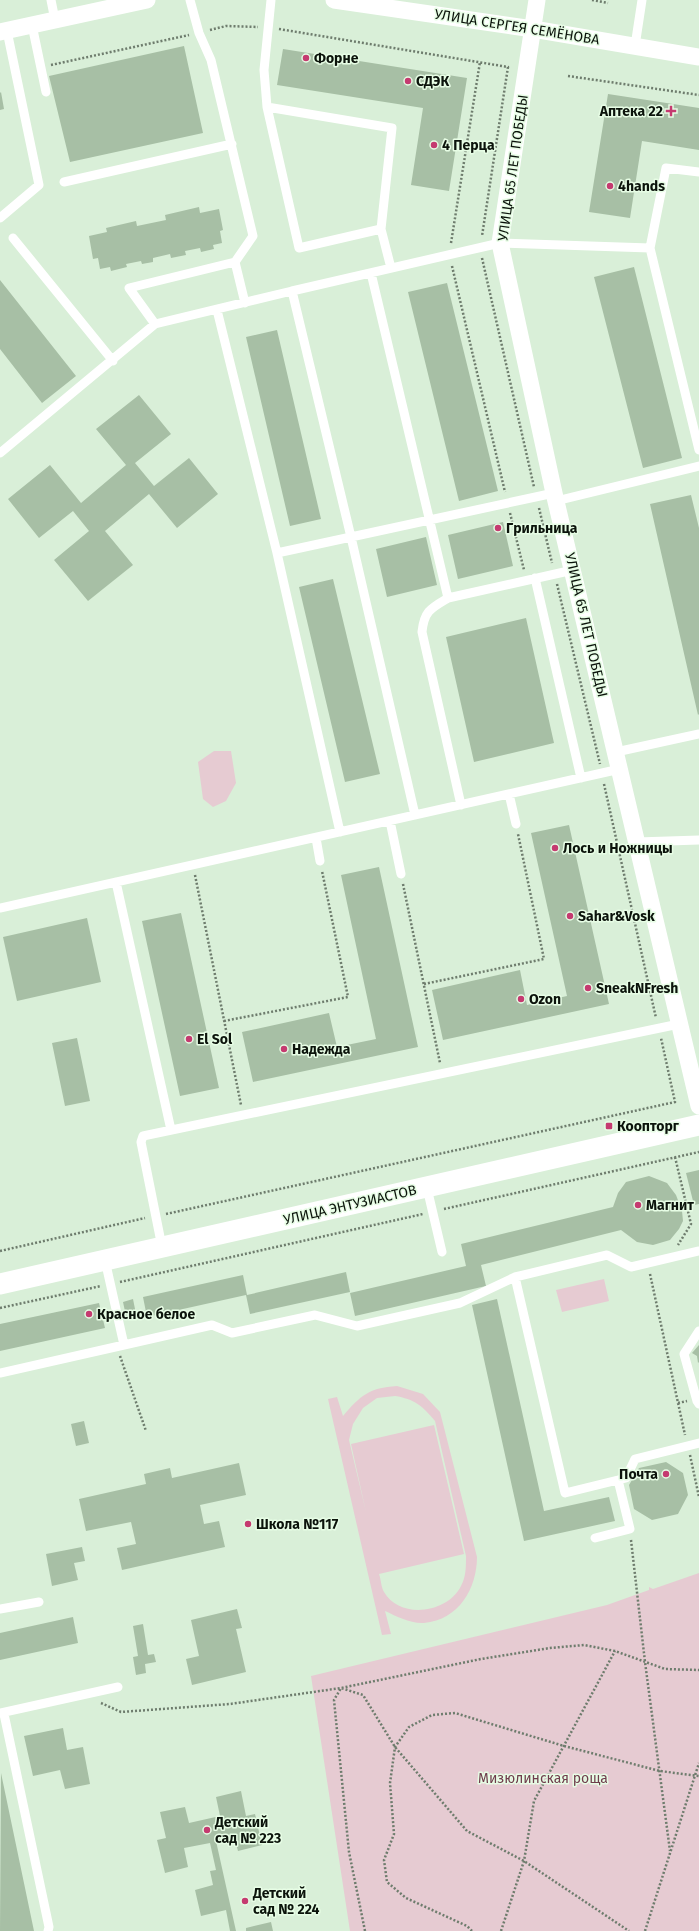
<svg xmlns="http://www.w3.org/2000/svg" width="699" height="1931" font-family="'Fira Sans',sans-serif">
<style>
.green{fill:#e6cbd2;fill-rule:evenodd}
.building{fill:#a7bfa5}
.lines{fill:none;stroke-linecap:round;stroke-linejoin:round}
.path{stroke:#6e7c6d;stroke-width:2.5;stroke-dasharray:2 2;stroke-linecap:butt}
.service{stroke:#fff;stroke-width:9}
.minor{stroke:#fff;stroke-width:17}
.tertiary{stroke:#fff;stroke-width:21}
.poi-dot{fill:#c53a70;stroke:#e7fde5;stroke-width:1.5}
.labels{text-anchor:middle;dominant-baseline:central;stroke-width:3;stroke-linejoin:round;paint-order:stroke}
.street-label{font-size:14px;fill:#0b130b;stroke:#e7fde5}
.poi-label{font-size:14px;font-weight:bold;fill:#0b130b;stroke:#e7fde5;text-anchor:start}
.park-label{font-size:14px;fill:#6f3c4c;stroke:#e7fde5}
</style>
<rect width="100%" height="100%" fill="#d9efd8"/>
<path class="green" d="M214,751H231L236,783L226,801L213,807L203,799L198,762Z
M604,1279L609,1301L562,1312L556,1290Z
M397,1386L423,1394L440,1412L477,1557C477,1588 459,1620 424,1623C411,1624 396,1616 385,1611L391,1634L382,1635L328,1399L337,1397L343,1416C361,1395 369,1388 397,1386ZM395,1396C414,1399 423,1406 435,1421L466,1556C466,1567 466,1577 461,1586C448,1613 400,1620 384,1592C381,1587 381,1579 379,1574L464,1554L434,1425L351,1444L366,1512L349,1440L353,1424L363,1408L377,1398Z
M699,1573V1931H350L311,1676L607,1605L649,1590V1587L653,1589Z"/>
<path class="building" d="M184,46L203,133L70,162L49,76Z
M283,49L467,78L449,191L411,185L423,108L277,85Z
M1,92L4,109L0,110V93Z
M608,94L699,108V150L642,141L630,218L589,212Z
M199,207L200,213L219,209L223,230L220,231L222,243L213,245L214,249L201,252L200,248L185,251L186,255L171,258L170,254L153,258V262L142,264L141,261L126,264L127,267L111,271L110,267L100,269L98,258L93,259L89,236L107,232L106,228L136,221L137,226L166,220L165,215Z
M634,267L682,458L643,468L594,277Z
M0,280L76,376L42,403L0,349Z
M447,283L498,491L459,501L408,292Z
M277,330L321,519L290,526L246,337Z
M139,395L171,434L135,463L154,486L189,458L218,494L177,528L149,494L105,531L133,565L88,601L54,560L89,531L73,511L39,538L8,499L50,465L81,503L126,465L96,429Z
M691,495L699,528V714L698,715L650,504Z
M503,522L513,566L458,579L448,535Z
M426,537L437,585L387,597L376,549Z
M333,579L380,774L345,782L299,587Z
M526,618L554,743L474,762L446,637Z
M569,825L609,1004L443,1040L432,990L520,970L527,1005L567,996L531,833Z
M379,867L418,1047L253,1082L242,1032L329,1013L337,1047L376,1039L341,875Z
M181,913L219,1088L180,1096L142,921Z
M87,918L101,982L17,1001L3,937Z
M77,1038L90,1101L65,1106L52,1043Z
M699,1170V1204L694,1205L686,1173Z
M649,1176L667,1183L676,1195L682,1211L683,1221L679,1229L670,1240L653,1245L637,1242L621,1230L481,1265L486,1286L355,1316L350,1293L466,1266L461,1244L613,1207L618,1193L626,1182Z
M346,1272L350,1292L250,1314L246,1295L147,1317L143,1297L243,1275L247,1295Z
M133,1299L136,1314L126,1316L123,1302Z
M497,1299L544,1511L609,1497L615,1521L524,1541L472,1305Z
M99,1303L105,1328L0,1351V1324Z
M699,1345V1362L698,1363L697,1356L692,1353Z
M84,1421L89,1443L76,1446L71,1424Z
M666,1462L683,1473L688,1495L678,1514L652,1520L634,1509L629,1485L639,1468Z
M239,1463L246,1495L200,1505L204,1524L219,1521L225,1547L122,1570L117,1548L136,1544L131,1522L86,1531L79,1499L146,1484L144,1474L170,1468L172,1478Z
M82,1547L85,1561L74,1563L78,1580L52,1586L46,1554Z
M237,1609L242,1628L236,1629L246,1672L192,1685L186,1659L199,1656L191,1620Z
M73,1617L78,1643L0,1660V1633Z
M143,1624L148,1655L154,1654L156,1662L145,1664L146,1673L136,1675L133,1657L138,1656L133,1626Z
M63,1728L67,1750L83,1747L90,1784L65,1789L60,1770L33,1776L24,1736Z
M1,1773L34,1931H0Z
M241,1791L246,1816L255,1814L262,1845L238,1851L234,1837L216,1841L236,1931H230L226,1910L201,1916L195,1890L213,1885L210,1871L216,1870L210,1843L184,1848L188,1867L165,1873L157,1840L166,1838L160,1812L185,1807L189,1823L220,1816L216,1797Z
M271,1922L273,1931H246V1928Z"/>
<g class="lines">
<path class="path" d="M592,0L608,3
M279,29L508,67L482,236
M210,30L226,26L258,27
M51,65L189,35
M568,76L699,95
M451,243L480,62
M482,258L534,487
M452,266L505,492
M539,508L552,563
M510,513L524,570
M557,584L600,764
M604,784L656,1018
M195,875L241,1105
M403,884L440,1063
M424,984L544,959L518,834
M224,1021L348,997L322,871
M675,1157L691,1224L678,1245
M444,1209L699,1152
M166,1214L675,1102L661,1038
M0,1251L145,1218
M650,1274L685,1435
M120,1282L423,1214
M0,1308L101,1286
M120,1356L146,1431
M678,1403L687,1401
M690,1455L699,1497
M631,1540L645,1662L670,1851
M101,1703L121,1712L230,1704L341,1688L481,1659L550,1648L584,1645L615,1651L665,1669L699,1670
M365,1931L349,1852L334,1700L341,1688L363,1695L395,1747L467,1831L524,1861L629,1931
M472,1931L467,1926L406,1898L387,1882L384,1860L394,1834L390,1783L395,1747L409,1727L432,1715L455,1713L564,1746L660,1771L699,1776
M501,1931L524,1861L534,1801L615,1651
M645,1931L699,1763"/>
<path class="service" d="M51,0L55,20
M190,0L199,33L211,60L253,236L235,262L129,288L155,324L292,291L351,537L277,553L217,310
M271,0L264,70L267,107L299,248L381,229
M32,25L46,92
M635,46L642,0
M267,107L392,128L381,229L391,268
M699,172L666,168L650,248L699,450
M64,182L232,144
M0,218L39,185L7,31
M13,238L113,361
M235,262L245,303
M371,273L448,598
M292,291L500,243L650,248
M0,453L155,324
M556,501L699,466
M277,553L340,832
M535,578L581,778
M616,752L699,734
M509,794L516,824
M461,805L422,632C424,611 431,608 448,598L573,570
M415,815L351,537L554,493
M390,821L401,874
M316,838L320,861
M637,842L699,840
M116,882L171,1130
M0,908L620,769
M427,1188L442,1252
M162,1247L141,1142L143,1136L679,1024
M105,1260L124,1345L212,1325L232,1333L315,1315L357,1326L460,1303L515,1277L607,1255L631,1267L699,1251
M515,1277L565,1493L618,1480L630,1529L595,1538
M699,1331L684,1354L697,1401L699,1404
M0,1373L124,1345
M618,1480L626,1478L635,1459L699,1443
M0,1609L39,1602
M0,1713L118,1687
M4,1714L49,1927L48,1931"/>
<path class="minor" d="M334,0L533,29L699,57
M537,0L500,243L554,493L699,1106
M0,32L147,0"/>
<path class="tertiary" d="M0,1284L699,1125"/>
</g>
<g class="poi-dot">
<circle cx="306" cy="58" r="4"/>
<circle cx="408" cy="81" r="4"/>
<path d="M669 105h4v4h4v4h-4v4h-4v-4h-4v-4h4z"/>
<circle cx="434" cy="145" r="4"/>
<circle cx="610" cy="186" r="4"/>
<circle cx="498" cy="528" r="4"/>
<circle cx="555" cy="848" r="4"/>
<circle cx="570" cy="916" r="4"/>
<circle cx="588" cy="988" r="4"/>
<circle cx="521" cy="999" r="4"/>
<circle cx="189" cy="1039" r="4"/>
<circle cx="284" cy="1049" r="4"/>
<rect x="605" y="1122" width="8" height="8" rx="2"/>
<circle cx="638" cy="1205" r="4"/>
<circle cx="89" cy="1314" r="4"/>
<circle cx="666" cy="1474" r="4"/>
<circle cx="248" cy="1524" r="4"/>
<circle cx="207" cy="1830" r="4"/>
<circle cx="245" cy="1901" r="4"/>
</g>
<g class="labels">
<g class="street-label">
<text transform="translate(517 27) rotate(9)">УЛИЦА СЕРГЕЯ СЕМЁНОВА</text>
<text transform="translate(513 168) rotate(-82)">УЛИЦА 65 ЛЕТ ПОБЕДЫ</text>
<text transform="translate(586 625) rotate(77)">УЛИЦА 65 ЛЕТ ПОБЕДЫ</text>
<text transform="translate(350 1205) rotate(-13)">УЛИЦА ЭНТУЗИАСТОВ</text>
</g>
<g class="poi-label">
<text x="314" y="58">Форне</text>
<text x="416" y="81">СДЭК</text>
<text x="663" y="111" text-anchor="end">Аптека 22</text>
<text x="442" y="145">4 Перца</text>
<text x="618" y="186">4hands</text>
<text x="506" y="528">Грильница</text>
<text x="563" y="848">Лось и Ножницы</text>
<text x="578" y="916">Sahar&amp;Vosk</text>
<text x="596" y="988">SneakNFresh</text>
<text x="529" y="999">Ozon</text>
<text x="197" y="1039">El Sol</text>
<text x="292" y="1049">Надежда</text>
<text x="617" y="1126">Коопторг</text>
<text x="646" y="1205">Магнит</text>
<text x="97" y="1314">Красное белое</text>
<text x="658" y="1474" text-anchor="end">Почта</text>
<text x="256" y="1524">Школа №117</text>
<text x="215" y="1822">Детский<tspan x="215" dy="16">сад № 223</tspan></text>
<text x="253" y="1893">Детский<tspan x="253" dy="16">сад № 224</tspan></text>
</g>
<g class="park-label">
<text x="543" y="1778">Мизюлинская роща</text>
</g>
</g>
</svg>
